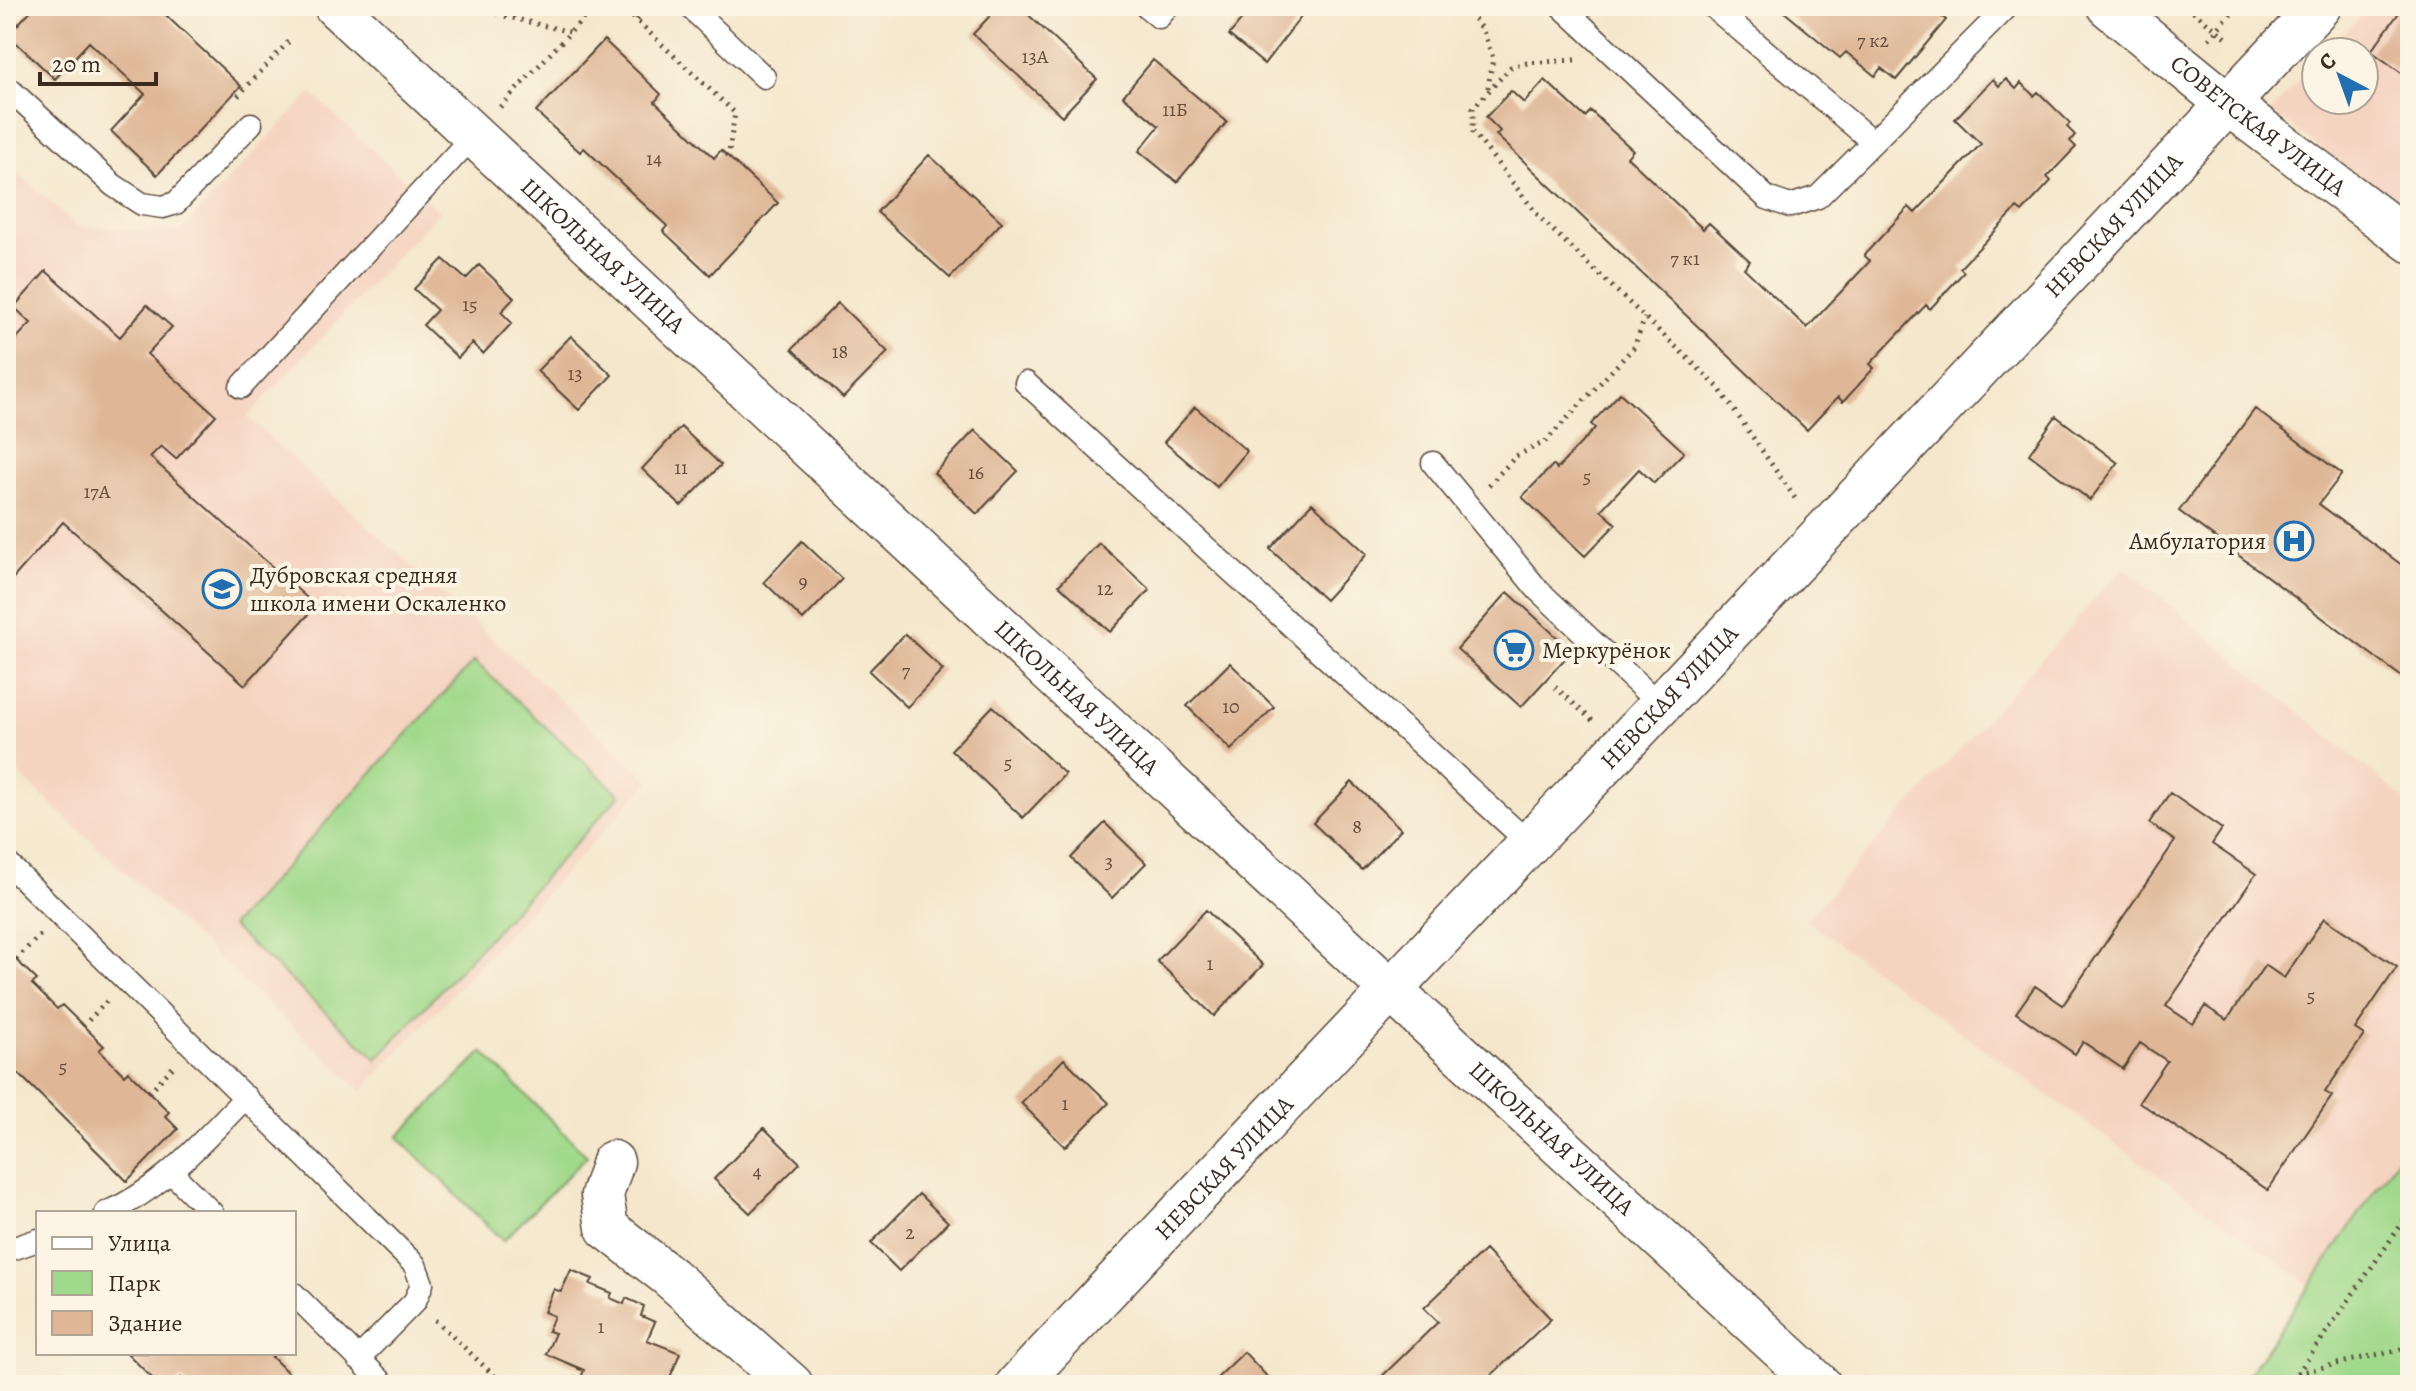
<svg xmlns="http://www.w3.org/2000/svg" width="2416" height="1391" font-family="Alegreya,serif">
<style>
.built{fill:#f5d3c1}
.green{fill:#a0d98b;stroke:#6e8254;stroke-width:2}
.building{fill:#dfb797}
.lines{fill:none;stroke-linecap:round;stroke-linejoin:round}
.lane-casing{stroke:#574638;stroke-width:25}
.street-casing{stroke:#574638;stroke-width:45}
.path{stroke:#574638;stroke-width:5;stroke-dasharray:2 6;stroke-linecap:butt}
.lane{stroke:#fff;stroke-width:22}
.street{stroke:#fff;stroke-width:42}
.labels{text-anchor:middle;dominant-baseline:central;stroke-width:8;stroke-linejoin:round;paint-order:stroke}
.number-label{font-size:20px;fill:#644d3c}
.street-label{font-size:24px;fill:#3b2a1e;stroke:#fcf5e5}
.poi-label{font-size:24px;fill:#3b2a1e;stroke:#fcf5e5;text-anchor:start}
</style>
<rect width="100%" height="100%" fill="#fcf5e5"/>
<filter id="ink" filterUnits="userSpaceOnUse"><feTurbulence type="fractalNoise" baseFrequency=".0125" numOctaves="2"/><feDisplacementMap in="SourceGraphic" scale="16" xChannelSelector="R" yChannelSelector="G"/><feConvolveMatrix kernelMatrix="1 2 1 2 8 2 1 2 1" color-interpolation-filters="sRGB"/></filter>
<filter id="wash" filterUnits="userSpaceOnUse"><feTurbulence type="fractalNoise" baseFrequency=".006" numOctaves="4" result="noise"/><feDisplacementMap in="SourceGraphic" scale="32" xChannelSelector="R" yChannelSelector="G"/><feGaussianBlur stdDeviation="1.8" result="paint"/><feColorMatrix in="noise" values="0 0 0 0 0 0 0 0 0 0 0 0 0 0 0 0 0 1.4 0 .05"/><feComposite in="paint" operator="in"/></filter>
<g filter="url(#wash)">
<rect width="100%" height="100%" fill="#f4e7cc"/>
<path class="built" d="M2369,6H2410V216L2271,111L2316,62V100H2364V52H2326Z
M311,93L439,212L247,417L650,781L362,1091L6,762V162L77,226L179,232Z
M2124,567L2410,804V1140L2310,1285L1806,920Z"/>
<path class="green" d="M474,661L620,795L377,1059L231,926Z
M483,1052L587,1156L503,1241L398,1137Z
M2410,1140V1385H2241Z"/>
<g id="blocks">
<path class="building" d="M35,6H156L241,86L157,175L111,131L145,94L89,42L55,79L8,35Z
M999,6H1019L1097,79L1062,116L973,34Z
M1253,6H1288L1301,17L1264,64L1229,35Z
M1777,6H1929L1946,20L1896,80L1881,68L1875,76L1846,52L1840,58Z
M2404,6H2410V79L2371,51Z
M604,40L661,94L655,102L714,158L721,150L778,203L710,275L663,231L667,226L584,148L580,152L536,112Z
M1153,60L1227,122L1177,182L1139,151L1159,126L1123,96Z
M1993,79L1999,86L2006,79L2016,89L2021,83L2034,96L2038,92L2070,123L2067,127L2075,135L2070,141L2076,147L2047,177L2051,181L2022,212L2017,208L1960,268L1964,272L1930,309L1926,305L1870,364L1874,368L1843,402L1838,397L1807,430L1496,135L1500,131L1486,117L1511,91L1524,103L1545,80L1585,117L1591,111L1612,131L1633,150L1627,157L1703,229L1709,223L1750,261L1744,268L1807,328L1870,261L1864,255L1909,207L1915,213L1981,144L1955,119Z
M929,155L1002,222L950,278L877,212Z
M443,259L466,279L479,265L514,298L501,312L512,323L483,354L472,343L458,358L423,325L437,310L414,289Z
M46,271L120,337L147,305L172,327L147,354L216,415L176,459L161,446L150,457L316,606L245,685L63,522L6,586V337L12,343L31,323L14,307Z
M838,303L888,352L843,398L792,349Z
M571,336L612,375L579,410L537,371Z
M1620,393L1684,452L1654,483L1639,469L1601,510L1616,524L1585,556L1522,497L1553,465L1557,469L1595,428L1591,424Z
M1195,407L1247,451L1217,487L1164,442Z
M2255,409L2342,474L2319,504L2410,571V683L2179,511Z
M2056,416L2118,463L2090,500L2029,454Z
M681,427L721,465L681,506L642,469Z
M975,430L1018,471L977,514L934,473Z
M1312,503L1367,554L1325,600L1270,549Z
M802,541L842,579L803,620L764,582Z
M1099,543L1150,590L1110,632L1059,585Z
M1508,592L1572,651L1521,707L1457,649Z
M905,634L943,670L907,707L869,671Z
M1230,663L1274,707L1231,750L1187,706Z
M993,706L1065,774L1023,818L951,750Z
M1352,782L1401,829L1362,870L1313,823Z
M2170,793L2222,829L2212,844L2256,874L2166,1006L2193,1024L2205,1006L2227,1020L2265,965L2284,978L2324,918L2397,967L2355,1029L2364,1035L2325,1092L2332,1096L2268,1190L2139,1102L2167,1061L2140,1043L2123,1069L2083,1042L2075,1054L2016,1013L2035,986L2063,1005L2175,841L2149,823Z
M1105,823L1146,863L1112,898L1071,858Z
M1206,910L1263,965L1214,1016L1157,961Z
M6,950L37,980L32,984L57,1009L62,1005L104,1046L99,1050L124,1075L128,1071L169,1112L165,1116L178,1129L127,1181L6,1061Z
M1064,1059L1109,1103L1065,1147L1021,1103Z
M764,1128L800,1163L750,1213L714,1179Z
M919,1194L948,1222L899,1271L871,1243Z
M1485,1250L1551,1319L1481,1385H1373L1438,1322L1424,1308Z
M571,1270L593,1279L590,1284L612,1293L610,1298L624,1304L626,1298L644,1306L641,1316L655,1322L647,1340L680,1353L667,1385H595L581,1378L584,1370L546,1354L555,1333L548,1331L554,1316L544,1312L554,1289L561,1292Z
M1244,1352L1275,1385H1210Z
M127,1353H268L291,1376L287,1380L292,1385H188L181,1378L174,1385H159Z"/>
</g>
</g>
<g filter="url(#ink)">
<use href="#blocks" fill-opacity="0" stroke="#574638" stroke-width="2"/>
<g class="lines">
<defs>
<path id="lane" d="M689,6L764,77
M1146,6L1159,17L1168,6
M1561,6L1767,198L1790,206L1818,197L1873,142
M1712,6L1873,142L2008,6
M6,86L113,185L142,204L163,207L176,203L251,124
M1026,383L1530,844
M241,387L474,135
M1433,463L1538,590L1660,705
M6,862L415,1265L422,1284L415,1301L358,1359
M171,1172L212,1213
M106,1213C163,1189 203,1140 246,1097
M6,1251L38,1240
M294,1294L385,1385"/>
<g id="street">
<path id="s1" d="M335,6L1393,992L1820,1385"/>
<path id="s2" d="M2108,6L2228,104L2410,241"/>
<path d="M613,1162L602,1195L607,1228L670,1277L792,1385"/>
<path id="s3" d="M1017,1385C1454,928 1886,466 2320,6"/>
</g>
</defs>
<use href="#lane" class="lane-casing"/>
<use href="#street" class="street-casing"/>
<path class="path" d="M482,6L499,14
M493,6L504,16L570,32
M621,6L735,113L728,157
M1465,6L1483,31L1493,58L1487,93
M2187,6L2230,41
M166,16L176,6
M637,20L650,6
M2209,39L2237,6
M1575,60L1527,63L1511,67L1473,108V132L1541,219L1718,387L1797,501
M238,96L289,41
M500,107L595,6
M1489,485L1516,456L1545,442L1634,347L1645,318
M1555,687L1593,721
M16,959L40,935
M83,1026L107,1001
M149,1092L173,1067
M435,1320L504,1385
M271,1356L274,1353
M2298,1373L2410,1347
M573,1385L580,1368
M2287,1385L2298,1373L2410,1212"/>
<use href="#lane" class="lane"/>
<use href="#street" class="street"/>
</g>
</g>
<defs>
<symbol id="hospital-ring" viewBox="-11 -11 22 22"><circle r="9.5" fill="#fcf5e5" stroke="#1f6fb2" stroke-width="1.5"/><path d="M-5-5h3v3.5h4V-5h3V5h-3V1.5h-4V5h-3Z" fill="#1f6fb2"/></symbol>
<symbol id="school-ring" viewBox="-11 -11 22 22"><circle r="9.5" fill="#fcf5e5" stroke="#1f6fb2" stroke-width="1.5"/><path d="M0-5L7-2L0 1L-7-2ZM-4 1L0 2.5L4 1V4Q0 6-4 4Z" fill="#1f6fb2"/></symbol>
<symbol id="supermarket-ring" viewBox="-11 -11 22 22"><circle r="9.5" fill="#fcf5e5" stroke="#1f6fb2" stroke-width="1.5"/><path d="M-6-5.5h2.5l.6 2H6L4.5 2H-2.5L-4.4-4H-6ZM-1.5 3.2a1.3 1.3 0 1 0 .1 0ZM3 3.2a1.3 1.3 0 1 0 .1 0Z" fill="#1f6fb2"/></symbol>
</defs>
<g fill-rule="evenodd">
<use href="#hospital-ring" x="2272" y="519" width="44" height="44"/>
<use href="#school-ring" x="200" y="567" width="44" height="44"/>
<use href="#supermarket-ring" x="1492" y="628" width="44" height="44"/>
</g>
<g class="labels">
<g class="number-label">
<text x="1873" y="40">7 к2</text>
<text x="1035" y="56">13А</text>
<text x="1175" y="109">11Б</text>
<text x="654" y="158">14</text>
<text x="1685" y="258">7 к1</text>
<text x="470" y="304">15</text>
<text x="840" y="351">18</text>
<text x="575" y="373">13</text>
<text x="681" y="467">11</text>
<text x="976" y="472">16</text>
<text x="1587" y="476">5</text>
<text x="97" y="491">17А</text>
<text x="803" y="581">9</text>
<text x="1105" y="588">12</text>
<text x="906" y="670">7</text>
<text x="1231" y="706">10</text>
<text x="1008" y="762">5</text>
<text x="1357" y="826">8</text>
<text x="1109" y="861">3</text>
<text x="1210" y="963">1</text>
<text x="2311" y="995">5</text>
<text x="63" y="1066">5</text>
<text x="1065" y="1103">1</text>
<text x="757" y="1171">4</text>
<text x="910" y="1232">2</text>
<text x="601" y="1326">1</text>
</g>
<g class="street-label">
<text stroke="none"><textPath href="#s2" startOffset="192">СОВЕТСКАЯ УЛИЦА</textPath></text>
<text stroke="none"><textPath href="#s3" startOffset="1596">НЕВСКАЯ УЛИЦА</textPath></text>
<text stroke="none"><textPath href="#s1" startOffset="366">ШКОЛЬНАЯ УЛИЦА</textPath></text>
<text stroke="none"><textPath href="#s1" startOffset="1014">ШКОЛЬНАЯ УЛИЦА</textPath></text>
<text stroke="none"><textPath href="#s3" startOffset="948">НЕВСКАЯ УЛИЦА</textPath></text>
<text stroke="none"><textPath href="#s1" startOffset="1662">ШКОЛЬНАЯ УЛИЦА</textPath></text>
<text stroke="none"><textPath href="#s3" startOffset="300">НЕВСКАЯ УЛИЦА</textPath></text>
</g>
<g class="poi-label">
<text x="2266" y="541" text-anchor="end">Амбулатория</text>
<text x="250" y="575">Дубровская средняя<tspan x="250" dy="28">школа имени Оскаленко</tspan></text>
<text x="1542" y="650">Меркурёнок</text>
</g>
</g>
<rect width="2416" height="1391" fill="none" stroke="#fcf5e5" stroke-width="32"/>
<rect x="36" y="1211" width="260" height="144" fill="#fcf5e5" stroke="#afa495" stroke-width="2"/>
<rect x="52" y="1237" width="40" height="12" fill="#ffffff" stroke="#afa495" stroke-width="2"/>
<text x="108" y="1251" font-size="24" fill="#3b2a1e">Улица</text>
<rect x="52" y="1271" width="40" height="24" fill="#a0d98b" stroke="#afa495" stroke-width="2"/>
<text x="108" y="1291" font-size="24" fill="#3b2a1e">Парк</text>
<rect x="52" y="1311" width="40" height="24" fill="#dfb797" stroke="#afa495" stroke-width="2"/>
<text x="108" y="1331" font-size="24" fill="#3b2a1e">Здание</text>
<g transform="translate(2340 76) rotate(319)"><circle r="38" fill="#fcf5e5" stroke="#afa495" stroke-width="2"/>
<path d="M0-6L14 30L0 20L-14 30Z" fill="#1f6fb2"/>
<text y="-12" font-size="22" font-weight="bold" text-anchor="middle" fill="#3b2a1e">С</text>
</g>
<path d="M40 72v12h116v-12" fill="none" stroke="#3b2a1e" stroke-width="4"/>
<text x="52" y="72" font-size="24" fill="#3b2a1e" stroke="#fcf5e5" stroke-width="6" paint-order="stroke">20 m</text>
</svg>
